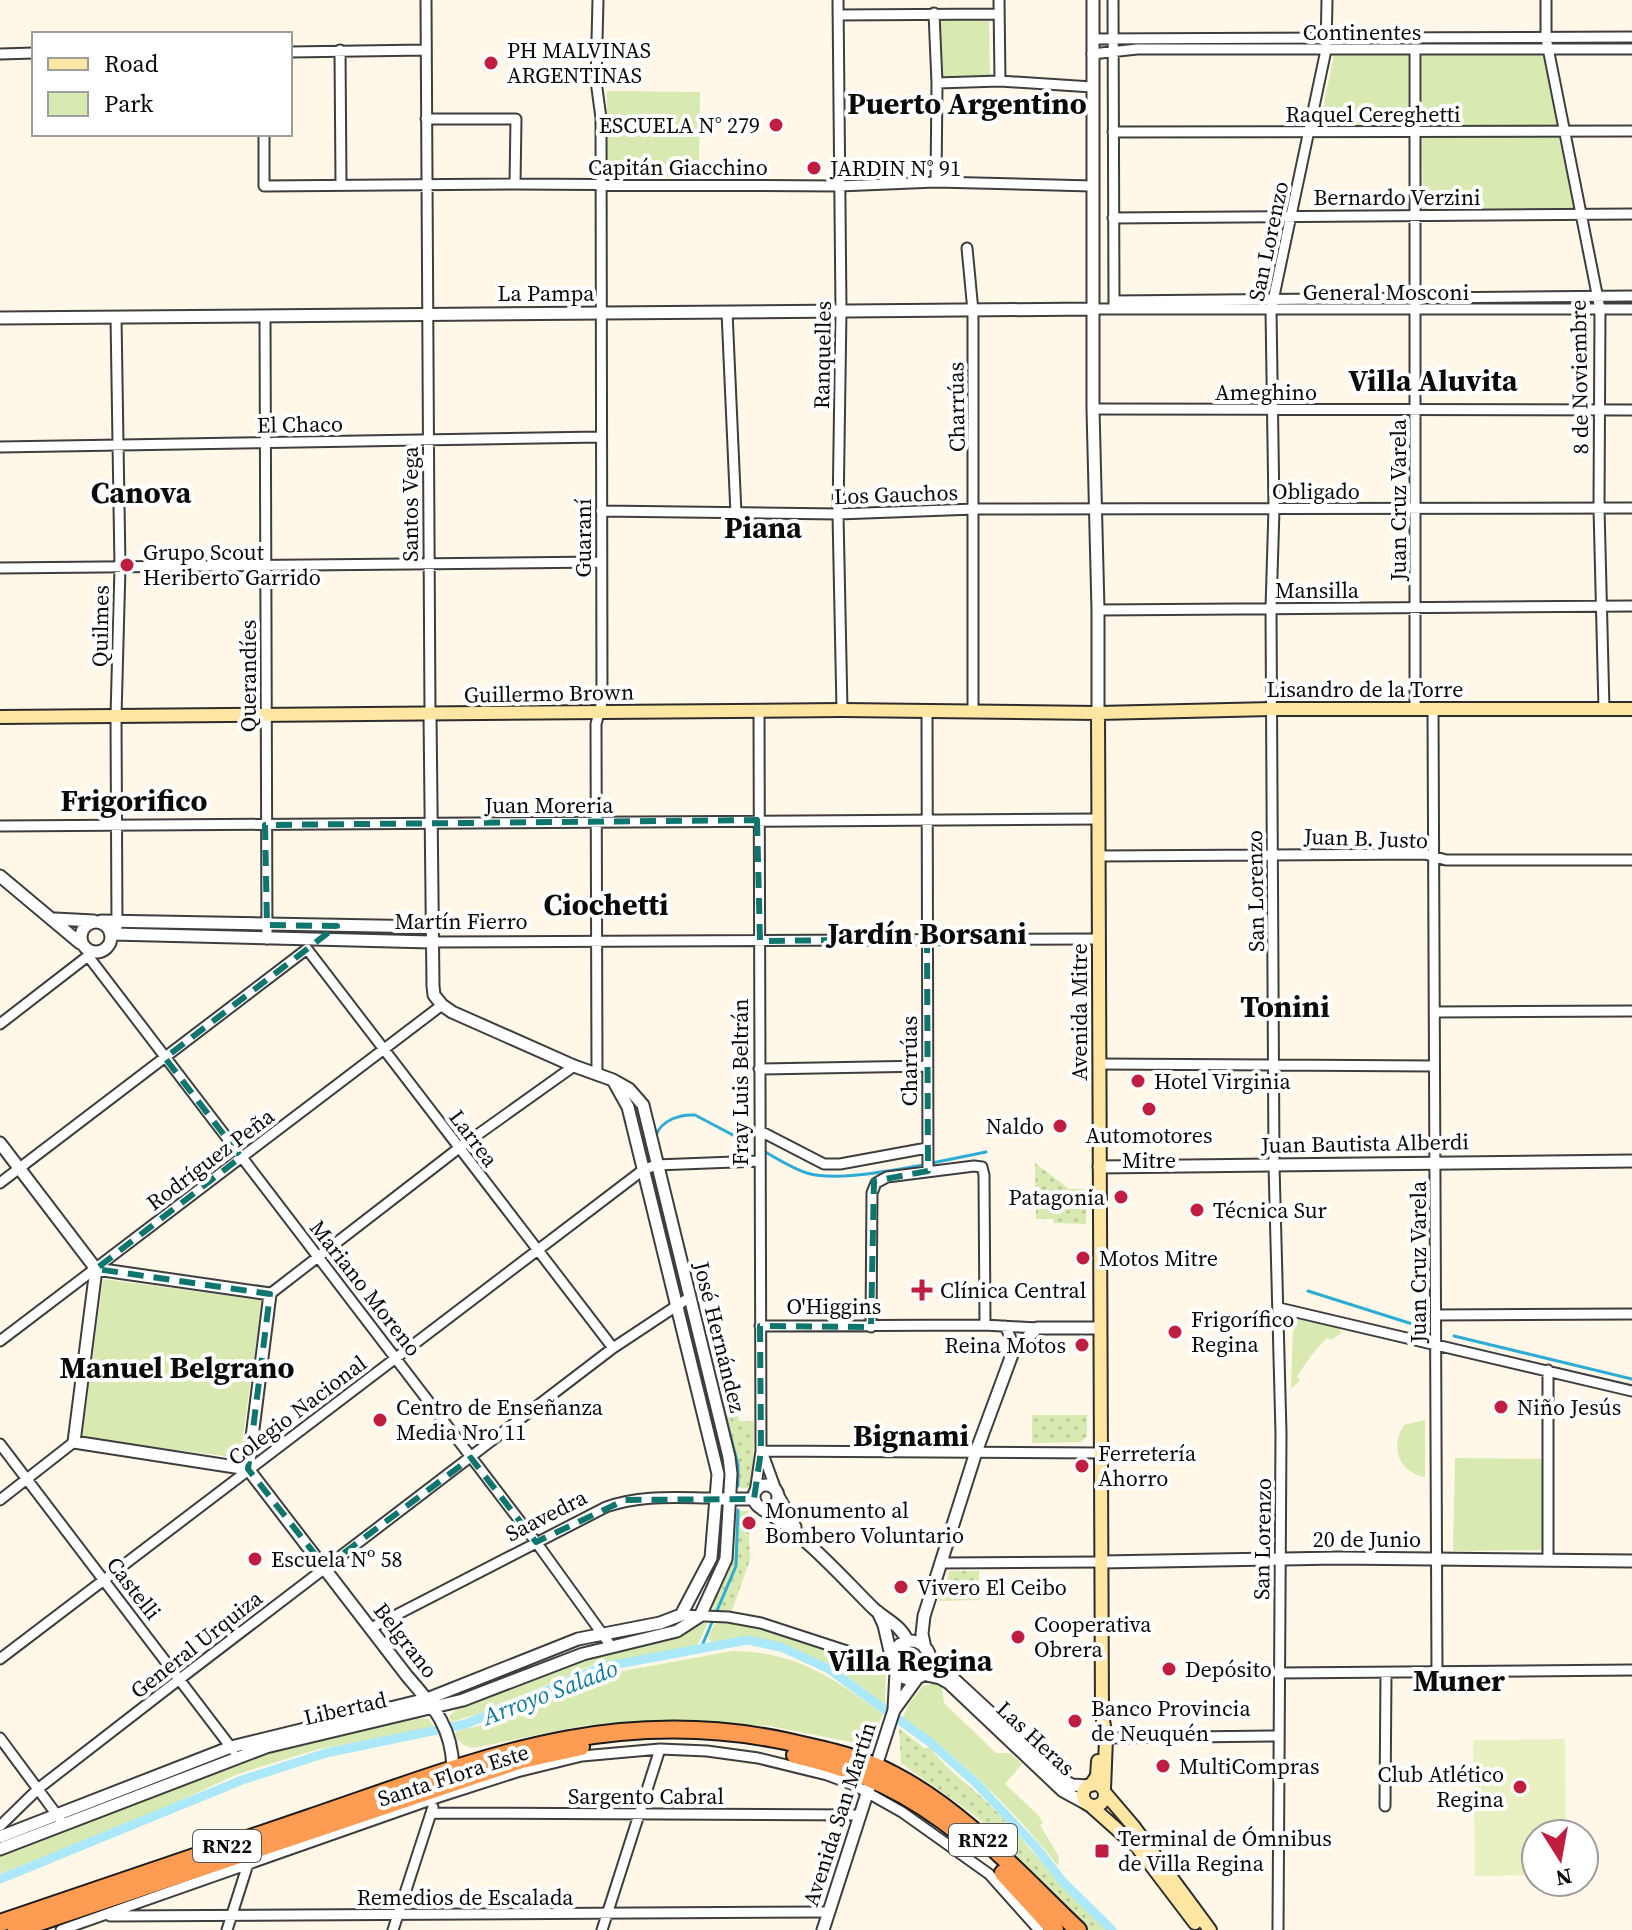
<svg xmlns="http://www.w3.org/2000/svg" width="1632" height="1930" font-family="'Source Serif 4',serif">
<style>
.grass{fill:url(#grass-dots)}
.park{fill:#d8eab1}
.pitch{fill:#e9f1c3}
.lines{fill:none;stroke-linecap:round;stroke-linejoin:round}
.stream{stroke:#2facd3;stroke-width:3}
.canal{stroke:#abe8f9;stroke-width:9}
.minor-casing{stroke:#3e3e3e;stroke-width:13}
.tertiary-casing{stroke:#3e3e3e;stroke-width:15}
.secondary-casing{stroke:#2d2d2d;stroke-width:16}
.trunk-casing{stroke:#1c1c1c;stroke-width:20}
.minor{stroke:#fff;stroke-width:9}
.tertiary{stroke:#fff;stroke-width:11}
.secondary{stroke:#ffe6a3;stroke-width:12}
.trunk{stroke:#fd9c52;stroke-width:16}
.marked{fill:none;stroke:#0f766e;stroke-width:6;stroke-dasharray:16 10;stroke-linejoin:round}
.poi-dot{fill:#c01e40;stroke:#fff;stroke-width:3}
.labels{text-anchor:middle;dominant-baseline:central;stroke-width:8;stroke-linejoin:round;paint-order:stroke}
.shield{fill:#fff;stroke:#545454;stroke-width:2}
.shield-label{font-size:20px;font-weight:bold;fill:#0b0b0b}
.street-label{font-size:22px;fill:#0b0b0b;stroke:#fff}
.poi-label{font-size:22px;fill:#0b0b0b;stroke:#fff;text-anchor:start}
.water-label{font-size:24px;font-style:italic;fill:#1079a0;stroke:#fff}
.district-label{font-size:30px;font-weight:bold;fill:#0b0b0b;stroke:#fff}
</style>
<defs>
<pattern id="grass-dots" width="8" height="8" patternUnits="userSpaceOnUse" patternTransform="scale(2)"><rect width="8" height="8" fill="#d8eab1"/><path d="M2 2h.1M6 6h.1" fill="none" stroke="#b8c797" stroke-width="1.8" stroke-linecap="round"/></pattern>
</defs>
<rect width="100%" height="100%" fill="#fff7e8"/>
<path class="grass" d="M1035,1163L1069,1189H1086V1224L1054,1223L1053,1219H1036Z
M723,1404L731,1405L740,1421H754L753,1484L751,1488H741L737,1482V1463Z
M1032,1415H1087V1436L1081,1442L1032,1443Z
M737,1511H748L750,1560L731,1613L714,1612L712,1606L730,1561L733,1514Z
M950,1571H979L980,1600L939,1601Z
M899,1728L924,1748L930,1747C946,1770 972,1787 992,1807C1031,1848 1065,1891 1107,1930H1088L977,1817L901,1763Z"/>
<path class="park" d="M989,19L990,79L937,80V20Z
M1543,54L1557,128H1422V55Z
M1334,55H1408V128L1319,127Z
M607,91L700,92L699,177L607,176Z
M1559,137L1574,211L1423,210L1422,138Z
M103,1279L262,1300L240,1458L82,1438Z
M1298,1319L1339,1328L1342,1333L1331,1340L1327,1338C1315,1350 1305,1363 1297,1377L1300,1380L1291,1389L1293,1324Z
M1425,1420V1477C1398,1472 1390,1446 1404,1425Z
M1455,1458L1543,1459L1542,1550L1453,1551Z
M716,1622C771,1622 823,1646 873,1664L886,1673L885,1705C836,1664 777,1629 711,1642L708,1636Z
M702,1623H708L698,1644L686,1649L595,1664L478,1714L451,1722L449,1717L458,1707L584,1658L656,1643Z
M732,1651C796,1651 833,1678 883,1714L874,1734L856,1743L770,1726L665,1720L587,1725L472,1748L464,1745L452,1735L457,1731L479,1726L570,1686L623,1671Z
M936,1683L942,1687L944,1703L996,1753H1010L1022,1764L1005,1784L1038,1815L1043,1823L1040,1825L1059,1857L1058,1866C1014,1810 962,1759 903,1718L908,1705L923,1686Z
M414,1718L429,1719L436,1730L411,1732L319,1749L238,1774L146,1816L0,1874V1855L249,1757Z"/>
<path class="pitch" d="M1565,1739L1566,1834H1536V1875L1475,1876L1473,1740Z"/>
<g class="lines">
<path class="stream" d="M656,1135C662,1120 680,1114 695,1115L748,1143
M762,1150C776,1158 791,1168 807,1173C837,1182 892,1170 924,1165
M932,1163L986,1152
M1308,1291L1425,1328
M1454,1336L1632,1379
M707,1346L738,1465V1486
M701,1648L736,1566L738,1510"/>
<path class="canal" d="M0,1879L242,1780L326,1753L466,1724L602,1667L747,1640L781,1647L829,1669L931,1743L976,1783L1035,1846L1063,1882L1112,1930"/>
<defs>
<path id="minor" d="M426,0L430,714
M838,0L841,310L838,514L842,710
M999,0L1000,81
M1113,0L1114,305
M1546,0V38L1600,309L1599,508L1604,709
M934,13L937,83L936,182
M838,15L999,14
M1093,39L1632,37
M340,50L341,184
M1415,51V709
M290,52L426,50
M0,54L34,53
M1092,54L1137,49H1632
M937,83L1000,81L1092,87
M426,119H516L515,184
M1113,132L1632,131
M264,134V186L515,184L839,186L936,182L1092,186
M1113,218L1632,214
M967,248L973,311V711
M1114,301L1632,296
M1093,309H1632
M727,312L736,514
M265,316L267,939
M116,317L120,567L116,716L117,927
M1093,409L1632,410
M0,447L600,437
M601,511L838,514L975,509L1632,508
M0,568L600,562
M1098,610L1632,606
M1433,708L1437,1673
M927,711L928,1171
M0,826L1098,819
M1098,856L1425,854L1446,860H1632
M431,942L1098,939
M307,949L613,1348
M88,956L536,1542L611,1646
M1435,1012L1632,1011
M0,1024L88,956
M1099,1064L1434,1066
M759,1069L927,1066
M597,1075L596,724L602,702L601,118L596,81L598,0
M760,1131L824,1164H840L927,1148
M0,1183L307,949
M270,1294L459,1148L574,1066
M1279,1308L1632,1391
M1436,1315L1632,1314
M760,1326L985,1325L1037,1328
M1005,1326L1013,1343V1352
M871,1327L872,1193L876,1183L887,1177L974,1166L982,1167L984,1175L985,1325
M0,1341L442,1005
M0,1444L233,1750
M761,1451L1101,1453
M763,1454L776,1490
M755,1493L761,1451L759,712
M0,1500L74,1442
M1548,1560V1370
M941,1563L1101,1562
M681,1615L728,1617L761,1623L893,1666
M371,1628L606,1507C642,1494 679,1498 717,1498
M0,1659L643,1170L656,1165L760,1161
M1278,1673L1632,1670
M0,1738L60,1819
M1106,1738L1278,1736
M1385,1806L1386,1673
M431,1813L860,1815
M0,1826L39,1788L181,1678L613,1348L690,1297
M110,1916L829,1912
M61,1930L436,1798L517,1772L582,1756L660,1749L707,1751L758,1758L827,1775L854,1785L902,1812L989,1874L1039,1930
M227,1930L248,1864
M393,1930L433,1807
M602,1930L660,1749
M1278,1930L1281,1433L1274,1165L1271,608L1274,509L1271,310L1326,50L1327,0"/>
<path id="tertiary" d="M1093,0V409L1098,610V713
M0,318L1093,309
M0,876L80,943
M55,919L94,921
M101,921L432,927
M81 937a15 15 0 1 1 30 0a15 15 0 1 1-30 0Z
M112,934L431,942
M0,1143L96,1269L270,1294L248,1469L74,1442L96,1269
M1099,1167L1632,1161
M248,1469L407,1676C433,1706 452,1726 453,1769
M754 1497a12 12 0 1 1 24 0a12 12 0 1 1-24 0Z
M778,1496L795,1527
M722,1499H754
M762,1509C805,1535 838,1573 873,1608C886,1620 900,1624 908,1642
M1101,1562L1338,1558L1632,1561
M878,1612L884,1625L892,1660
M892 1660a19 19 0 1 1 38 0a19 19 0 1 1-38 0Z
M925,1648L922,1634L924,1616L976,1452L1013,1352L1037,1328H1100
M929,1656L1063,1780L1072,1785L1088,1786
M922,1674L940,1678L949,1683L1063,1791L1085,1803
M894,1709L896,1672
M0,1837L231,1747L427,1699L578,1639L660,1623L681,1615L711,1558L718,1474L628,1107L613,1080
M0,1849L266,1747L463,1700L583,1654L677,1631L700,1616L726,1559L731,1474L729,1457L643,1105L629,1089L613,1080L574,1066L452,1012L442,1005L434,995L433,986L430,714
M823,1930L894,1710L918,1677"/>
<path id="secondary" d="M1098,713L1102,1714L1106,1738L1104,1790
M0,717L842,710L1098,713L1273,709H1632
M1083 1795a11 11 0 1 1 22 0a11 11 0 1 1-22 0Z
M1091,1785L1097,1776L1098,1761
M1105,1793L1134,1827L1210,1930
M1092,1807L1138,1848L1195,1923"/>
<path id="trunk" d="M795,1755C863,1771 908,1792 963,1836
M1003,1873L1055,1930
M0,1923C103,1888 206,1853 309,1818C474,1762 606,1704 785,1741C821,1749 861,1757 894,1775C965,1812 1021,1876 1078,1930
M16,1930L477,1775L522,1760L581,1747"/>
</defs>
<use href="#minor" class="minor-casing"/>
<use href="#tertiary" class="tertiary-casing"/>
<use href="#secondary" class="secondary-casing"/>
<use href="#trunk" class="trunk-casing"/>
<use href="#minor" class="minor"/>
<use href="#tertiary" class="tertiary"/>
<use href="#secondary" class="secondary"/>
<use href="#trunk" class="trunk"/>
</g>
<path class="marked" d="M757,820L760,941L927,939L928,1171L874,1181L871,1327L760,1326L761,1451L754,1499L625,1500L536,1542L471,1458L325,1567L248,1469L270,1294L96,1269L241,1157L165,1058L337,926L267,925L265,825Z"/>
<g class="poi-dot">
<circle cx="491" cy="63" r="8"/>
<circle cx="776" cy="125" r="8"/>
<circle cx="814" cy="168" r="8"/>
<circle cx="127" cy="565" r="8"/>
<circle cx="1138" cy="1081" r="8"/>
<circle cx="1149" cy="1109" r="8"/>
<circle cx="1060" cy="1126" r="8"/>
<circle cx="1121" cy="1197" r="8"/>
<circle cx="1197" cy="1210" r="8"/>
<circle cx="1083" cy="1258" r="8"/>
<path d="M918 1278h8v8h8v8h-8v8h-8v-8h-8v-8h8z"/>
<circle cx="1175" cy="1332" r="8"/>
<circle cx="1082" cy="1345" r="8"/>
<circle cx="1501" cy="1407" r="8"/>
<circle cx="380" cy="1420" r="8"/>
<circle cx="1082" cy="1466" r="8"/>
<circle cx="749" cy="1523" r="8"/>
<circle cx="255" cy="1559" r="8"/>
<circle cx="901" cy="1587" r="8"/>
<circle cx="1018" cy="1637" r="8"/>
<circle cx="1169" cy="1669" r="8"/>
<circle cx="1075" cy="1721" r="8"/>
<circle cx="1163" cy="1766" r="8"/>
<circle cx="1520" cy="1787" r="8"/>
<rect x="1094" y="1843" width="16" height="16" rx="4"/>
</g>
<g class="labels">
<g class="shield">
<rect x="949" y="1824" width="68" height="32" rx="6"/>
<rect x="193" y="1830" width="68" height="32" rx="6"/>
</g>
<g class="shield-label">
<text x="983" y="1840">RN22</text>
<text x="227" y="1846">RN22</text>
</g>
<g class="street-label">
<text x="1362" y="32">Continentes</text>
<text x="1373" y="114">Raquel Cereghetti</text>
<text x="678" y="167">Capitán Giacchino</text>
<text x="1397" y="197">Bernardo Verzini</text>
<text transform="translate(1268 241) rotate(-78)">San Lorenzo</text>
<text x="1386" y="292">General Mosconi</text>
<text x="546" y="293">La Pampa</text>
<text transform="translate(822 355) rotate(-89)">Ranquelles</text>
<text transform="translate(1579 377) rotate(-91)">8 de Noviembre</text>
<text x="1266" y="392">Ameghino</text>
<text transform="translate(956 407) rotate(-91)">Charrúas</text>
<text transform="translate(300 424) rotate(-1)">El Chaco</text>
<text x="1316" y="491">Obligado</text>
<text transform="translate(896 494) rotate(-2)">Los Gauchos</text>
<text transform="translate(1398 500) rotate(-90)">Juan Cruz Varela</text>
<text transform="translate(410 504) rotate(-90)">Santos Vega</text>
<text transform="translate(583 538) rotate(-90)">Guaraní</text>
<text x="1317" y="590">Mansilla</text>
<text transform="translate(100 626) rotate(-89)">Quilmes</text>
<text transform="translate(248 676) rotate(-90)">Querandíes</text>
<text x="1365" y="689">Lisandro de la Torre</text>
<text transform="translate(549 693) rotate(-1)">Guillermo Brown</text>
<text x="549" y="805">Juan Moreria</text>
<text transform="translate(1366 838) rotate(2)">Juan B. Justo</text>
<text transform="translate(1255 891) rotate(-91)">San Lorenzo</text>
<text x="461" y="921">Martín Fierro</text>
<text transform="translate(1079 1012) rotate(-90)">Avenida Mitre</text>
<text transform="translate(909 1061) rotate(-90)">Charrúas</text>
<text transform="translate(740 1082) rotate(-90)">Fray Luis Beltrán</text>
<text transform="translate(474 1138) rotate(53)">Larrea</text>
<text transform="translate(1365 1143) rotate(-1)">Juan Bautista Alberdi</text>
<text transform="translate(210 1159) rotate(-37)">Rodríguez Peña</text>
<text transform="translate(1418 1262) rotate(-90)">Juan Cruz Varela</text>
<text transform="translate(366 1288) rotate(52)">Mariano Moreno</text>
<text x="834" y="1306">O'Higgins</text>
<text transform="translate(720 1337) rotate(76)">José Hernández</text>
<text transform="translate(297 1410) rotate(-37)">Colegio Nacional</text>
<text transform="translate(546 1515) rotate(-27)">Saavedra</text>
<text transform="translate(1262 1539) rotate(-89)">San Lorenzo</text>
<text x="1367" y="1539">20 de Junio</text>
<text transform="translate(134 1588) rotate(52)">Castelli</text>
<text transform="translate(406 1640) rotate(52)">Belgrano</text>
<text transform="translate(196 1644) rotate(-38)">General Urquiza</text>
<text transform="translate(345 1708) rotate(-13)">Libertad</text>
<text transform="translate(1036 1738) rotate(43)">Las Heras</text>
<text transform="translate(453 1775) rotate(-18)">Santa Flora Este</text>
<text x="646" y="1796">Sargento Cabral</text>
<text transform="translate(839 1814) rotate(-72)">Avenida San Martín</text>
<text x="465" y="1897">Remedios de Escalada</text>
</g>
<g class="poi-label">
<text x="507" y="50">PH MALVINAS<tspan x="507" dy="25">ARGENTINAS</tspan></text>
<text x="760" y="125" text-anchor="end">ESCUELA N° 279</text>
<text x="830" y="168">JARDIN N° 91</text>
<text x="143" y="552">Grupo Scout<tspan x="143" dy="25">Heriberto Garrido</tspan></text>
<text x="1154" y="1081">Hotel Virginia</text>
<text x="1044" y="1126" text-anchor="end">Naldo</text>
<text x="1149" y="1135" text-anchor="middle">Automotores<tspan x="1149" dy="25">Mitre</tspan></text>
<text x="1105" y="1197" text-anchor="end">Patagonia</text>
<text x="1213" y="1210">Técnica Sur</text>
<text x="1099" y="1258">Motos Mitre</text>
<text x="940" y="1290">Clínica Central</text>
<text x="1191" y="1319">Frigorífico<tspan x="1191" dy="25">Regina</tspan></text>
<text x="1066" y="1345" text-anchor="end">Reina Motos</text>
<text x="396" y="1407">Centro de Enseñanza<tspan x="396" dy="25">Media Nro 11</tspan></text>
<text x="1517" y="1407">Niño Jesús</text>
<text x="1098" y="1453">Ferretería<tspan x="1098" dy="25">Ahorro</tspan></text>
<text x="765" y="1510">Monumento al<tspan x="765" dy="25">Bombero Voluntario</tspan></text>
<text x="271" y="1559">Escuela Nº 58</text>
<text x="917" y="1587">Vivero El Ceibo</text>
<text x="1034" y="1624">Cooperativa<tspan x="1034" dy="25">Obrera</tspan></text>
<text x="1185" y="1669">Depósito</text>
<text x="1091" y="1708">Banco Provincia<tspan x="1091" dy="25">de Neuquén</tspan></text>
<text x="1179" y="1766">MultiCompras</text>
<text x="1504" y="1774" text-anchor="end">Club Atlético<tspan x="1504" dy="25">Regina</tspan></text>
<text x="1118" y="1838">Terminal de Ómnibus<tspan x="1118" dy="25">de Villa Regina</tspan></text>
</g>
<g class="water-label">
<text transform="translate(550 1692) rotate(-21)">Arroyo Salado</text>
</g>
<g class="district-label">
<text x="967" y="103">Puerto Argentino</text>
<text x="1433" y="380">Villa Aluvita</text>
<text x="141" y="492">Canova</text>
<text x="763" y="527">Piana</text>
<text x="134" y="800">Frigorifico</text>
<text x="606" y="904">Ciochetti</text>
<text x="927" y="933">Jardín Borsani</text>
<text x="1285" y="1006">Tonini</text>
<text x="177" y="1367">Manuel Belgrano</text>
<text x="911" y="1435">Bignami</text>
<text x="910" y="1660">Villa Regina</text>
<text x="1459" y="1680">Muner</text>
</g>
</g>
<rect x="32" y="32" width="260" height="104" fill="#ffffff" stroke="#9d9d9d" stroke-width="2"/>
<rect x="48" y="58" width="40" height="12" fill="#ffe6a3" stroke="#9d9d9d" stroke-width="2"/>
<text x="104" y="72" font-size="24" fill="#0b0b0b">Road</text>
<rect x="48" y="92" width="40" height="24" fill="#d8eab1" stroke="#9d9d9d" stroke-width="2"/>
<text x="104" y="112" font-size="24" fill="#0b0b0b">Park</text>
<g transform="translate(1560 1858) rotate(169)"><circle r="38" fill="#ffffff" stroke="#9d9d9d" stroke-width="2"/>
<path d="M0-6L14 30L0 20L-14 30Z" fill="#c01e40"/>
<text y="-12" font-size="22" font-weight="bold" text-anchor="middle" fill="#0b0b0b">N</text>
</g>
</svg>
